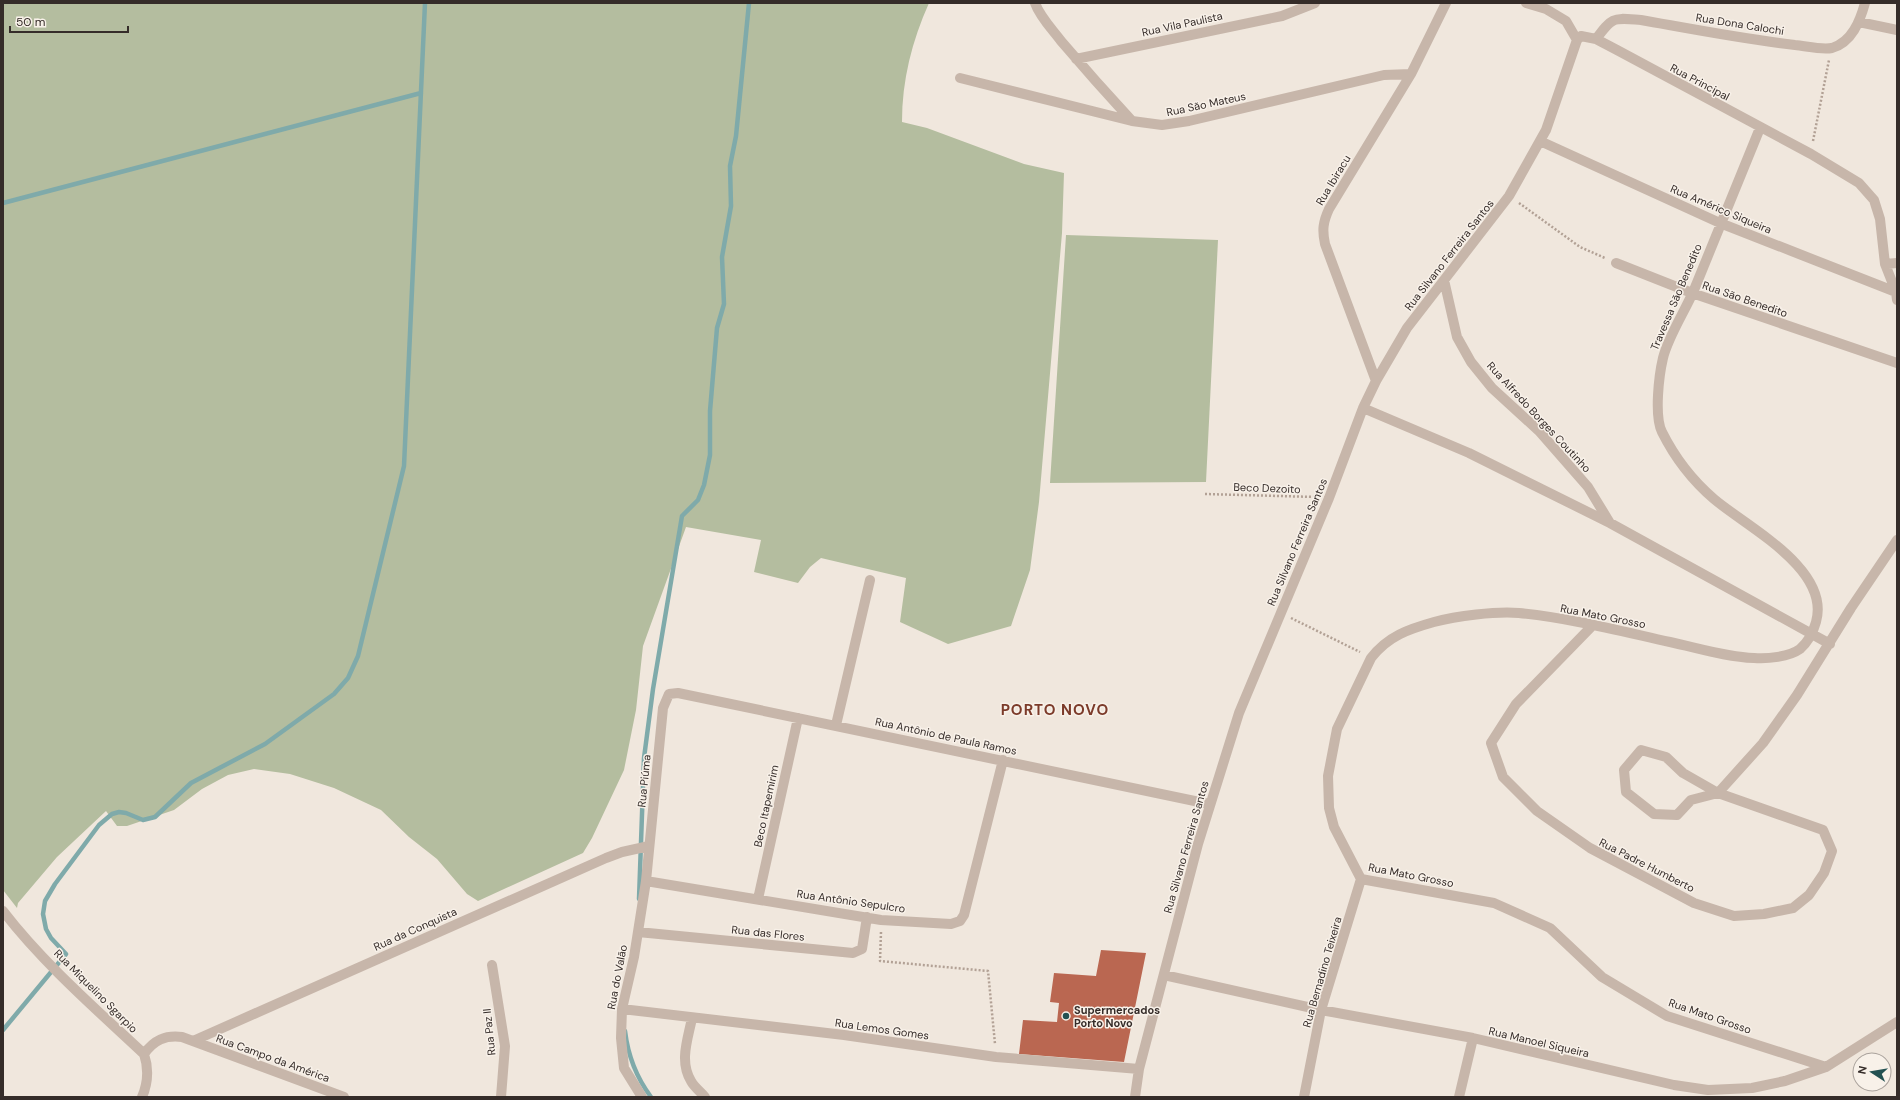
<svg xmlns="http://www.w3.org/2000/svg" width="1900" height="1100" font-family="'DM Sans',sans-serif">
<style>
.green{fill:#b4bd9f}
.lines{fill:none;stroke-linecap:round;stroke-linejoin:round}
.stream{stroke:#7faaaa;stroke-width:4.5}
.building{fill:#ba6751}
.path{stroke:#b2a195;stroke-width:2.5;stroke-dasharray:2 2;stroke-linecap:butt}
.minor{stroke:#c7b6aa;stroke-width:10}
.poi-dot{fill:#235152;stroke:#f8f1e9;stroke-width:1.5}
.labels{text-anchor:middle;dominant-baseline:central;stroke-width:3;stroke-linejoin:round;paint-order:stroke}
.street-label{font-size:11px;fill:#352c29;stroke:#f8f1e9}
.poi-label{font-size:11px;font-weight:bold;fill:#352c29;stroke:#f8f1e9;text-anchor:start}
.district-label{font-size:15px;font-weight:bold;letter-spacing:1px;fill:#7c3b2a;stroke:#f8f1e9}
</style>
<rect width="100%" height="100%" fill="#f0e7dd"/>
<path class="green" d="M3,3H929C912,41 902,80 902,122L927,128L1024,164L1064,173L1062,233L1039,502L1030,570L1011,626L948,644L900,622L906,578L821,558L810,567L798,583L754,572L761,540L686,527L643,646L636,710L624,770L592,838L583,853L478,901L467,894L437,859L409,837L381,810L334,788L290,774L254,769L228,775L202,789L174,810L127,826H117L106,811L57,857L18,903L17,908L3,890Z
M1066,235L1218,240L1206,482L1050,483Z"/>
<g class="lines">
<path class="stream" d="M3,203L421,93
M639,899L644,758L653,689L682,516L698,500L704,485L710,455V411L717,328L724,304L722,257L731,206L730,166L736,136L749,3
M3,1030L66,954L51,938L46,929L43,914L45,901L55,884L99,825L112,814L119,812L126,813L143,820L155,817L191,783L265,744L334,694L348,678L358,656L404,466L425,3
M625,1031C628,1056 636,1077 651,1097"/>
</g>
<path class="building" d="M1101,950L1146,953L1124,1062L1019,1054L1023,1020L1057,1022L1059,1003L1050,1002L1054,973L1096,976Z"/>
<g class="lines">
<path class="path" d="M1813,141L1829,60
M1519,203L1580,247L1605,258
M1205,494L1316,497
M1291,618L1360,652
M881,932L880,961L988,971L995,1044"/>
<path class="minor" d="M1035,3C1040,17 1052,29 1061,41C1084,68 1108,95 1132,121
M1526,3L1546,9L1566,21L1577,40
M1859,22L1897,30
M1596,39C1613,16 1613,18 1641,20C1692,29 1743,39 1795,45C1806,46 1821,50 1832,48C1852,42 1860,21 1865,3
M1577,40L1581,36L1596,39L1617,50L1811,154L1859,183L1874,200L1880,219L1885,264L1896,292L1897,300
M1076,59L1282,16L1315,3
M960,78L1132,121L1162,125L1189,121L1384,75L1411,74
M1760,128C1738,182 1716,236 1694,290C1685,311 1668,337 1663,358C1659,375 1654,416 1662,432C1674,456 1693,481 1714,499C1747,527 1831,569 1816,622C1813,633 1809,641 1800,649C1789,657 1767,659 1754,658C1726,657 1698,648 1670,642C1620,631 1570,618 1519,613C1496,611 1456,616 1434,622C1409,629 1388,636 1371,658L1337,729L1328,776L1329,808L1334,827L1361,879L1494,903L1550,928L1602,977L1667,1016L1826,1067
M1540,141L1720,223L1896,292
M1616,263L1692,293L1897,363
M1885,264L1897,263
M1444,280L1457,337L1471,362L1492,388L1539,431L1588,487L1610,523
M1376,381L1325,244C1322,230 1323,222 1329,209L1411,74L1446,3
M1363,408L1469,453L1610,523L1830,644
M1593,625L1516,704L1491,743L1503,777L1537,811L1590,848L1694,903L1734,916L1764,914L1793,908L1809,895L1824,873L1832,851L1823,830L1718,793L1683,773L1666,757L1641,750L1624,770L1626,792L1654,814L1677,815L1691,800L1718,793
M836,725L870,580
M1718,793L1763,743L1797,695L1851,608L1897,540
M646,881L881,920L951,924L960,921L964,915L1003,760
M758,899L798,718
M3,911C43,963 96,1009 144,1054C149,1069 148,1083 142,1097
M638,932L853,953L862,949L867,917
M492,965L505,1046L501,1097
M1164,975L1321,1010L1473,1038L1674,1085L1708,1090L1752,1088L1785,1081L1826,1067L1897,1022
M622,1009L844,1035L996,1057L1139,1069
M692,1018C688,1039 679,1061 691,1081C694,1087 701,1092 705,1097
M193,1041L606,858L622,852L649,846
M144,1054C154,1040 165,1035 182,1037L344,1097
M642,1097L624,1068L621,1038L622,1009L634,957L646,881L663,708L669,694L678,693L1209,804
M1135,1097L1139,1069L1198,844L1239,713L1329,498L1363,408L1376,381L1407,328L1509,196L1546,130L1577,40
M1304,1097L1321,1010L1361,879
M1459,1097L1473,1038"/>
</g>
<circle class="poi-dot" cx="1066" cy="1016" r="4"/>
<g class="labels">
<g class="street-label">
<text transform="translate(1182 24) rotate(-12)">Rua Vila Paulista</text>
<text transform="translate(1740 24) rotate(9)">Rua Dona Calochi</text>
<text transform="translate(1700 82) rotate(28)">Rua Principal</text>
<text transform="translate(1206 104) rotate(-12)">Rua São Mateus</text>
<text transform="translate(1333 180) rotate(-59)">Rua Ibiracu</text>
<text transform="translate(1721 209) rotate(23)">Rua Américo Siqueira</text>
<text transform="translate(1449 255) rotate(-52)">Rua Silvano Ferreira Santos</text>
<text transform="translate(1676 297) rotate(-67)">Travessa São Benedito</text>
<text transform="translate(1745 299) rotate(19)">Rua São Benedito</text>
<text transform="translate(1539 417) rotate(47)">Rua Alfredo Borges Coutinho</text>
<text transform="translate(1267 488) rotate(2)">Beco Dezoito</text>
<text transform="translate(1297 542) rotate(-67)">Rua Silvano Ferreira Santos</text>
<text transform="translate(1603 616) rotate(11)">Rua Mato Grosso</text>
<text transform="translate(946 736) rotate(12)">Rua Antônio de Paula Ramos</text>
<text transform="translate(644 781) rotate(-84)">Rua Piúma</text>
<text transform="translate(766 806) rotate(-78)">Beco Itapemirim</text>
<text transform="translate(1186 847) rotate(-74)">Rua Silvano Ferreira Santos</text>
<text transform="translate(1647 865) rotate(27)">Rua Padre Humberto</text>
<text transform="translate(1411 875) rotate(11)">Rua Mato Grosso</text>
<text transform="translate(851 901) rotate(8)">Rua Antônio Sepulcro</text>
<text transform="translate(415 929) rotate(-24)">Rua da Conquista</text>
<text transform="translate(768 933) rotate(6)">Rua das Flores</text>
<text transform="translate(1322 972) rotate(-74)">Rua Bernadino Teixeira</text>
<text transform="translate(617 977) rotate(-79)">Rua do Valão</text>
<text transform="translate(96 991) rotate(45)">Rua Miquelino Sgarpio</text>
<text transform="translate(1710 1016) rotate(19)">Rua Mato Grosso</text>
<text transform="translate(882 1029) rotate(8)">Rua Lemos Gomes</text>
<text transform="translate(489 1032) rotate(-96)">Rua Paz II</text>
<text transform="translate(1539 1042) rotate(13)">Rua Manoel Siqueira</text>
<text transform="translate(273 1058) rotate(20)">Rua Campo da América</text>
</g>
<g class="poi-label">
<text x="1074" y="1010">Supermercados<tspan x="1074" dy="13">Porto Novo</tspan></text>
</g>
<g class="district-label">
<text x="1055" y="710">PORTO NOVO</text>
</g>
</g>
<rect width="1900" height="1100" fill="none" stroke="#352c29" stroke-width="8"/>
<g transform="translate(1872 1072) rotate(282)"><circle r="19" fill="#f8f1e9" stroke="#aaa29c"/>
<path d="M0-3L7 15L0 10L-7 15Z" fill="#235152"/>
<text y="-6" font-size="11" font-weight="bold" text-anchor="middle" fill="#352c29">N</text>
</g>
<path d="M10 26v6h118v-6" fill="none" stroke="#352c29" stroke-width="2"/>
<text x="16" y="26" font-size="12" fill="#352c29" stroke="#f8f1e9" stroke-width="3" paint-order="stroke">50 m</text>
</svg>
